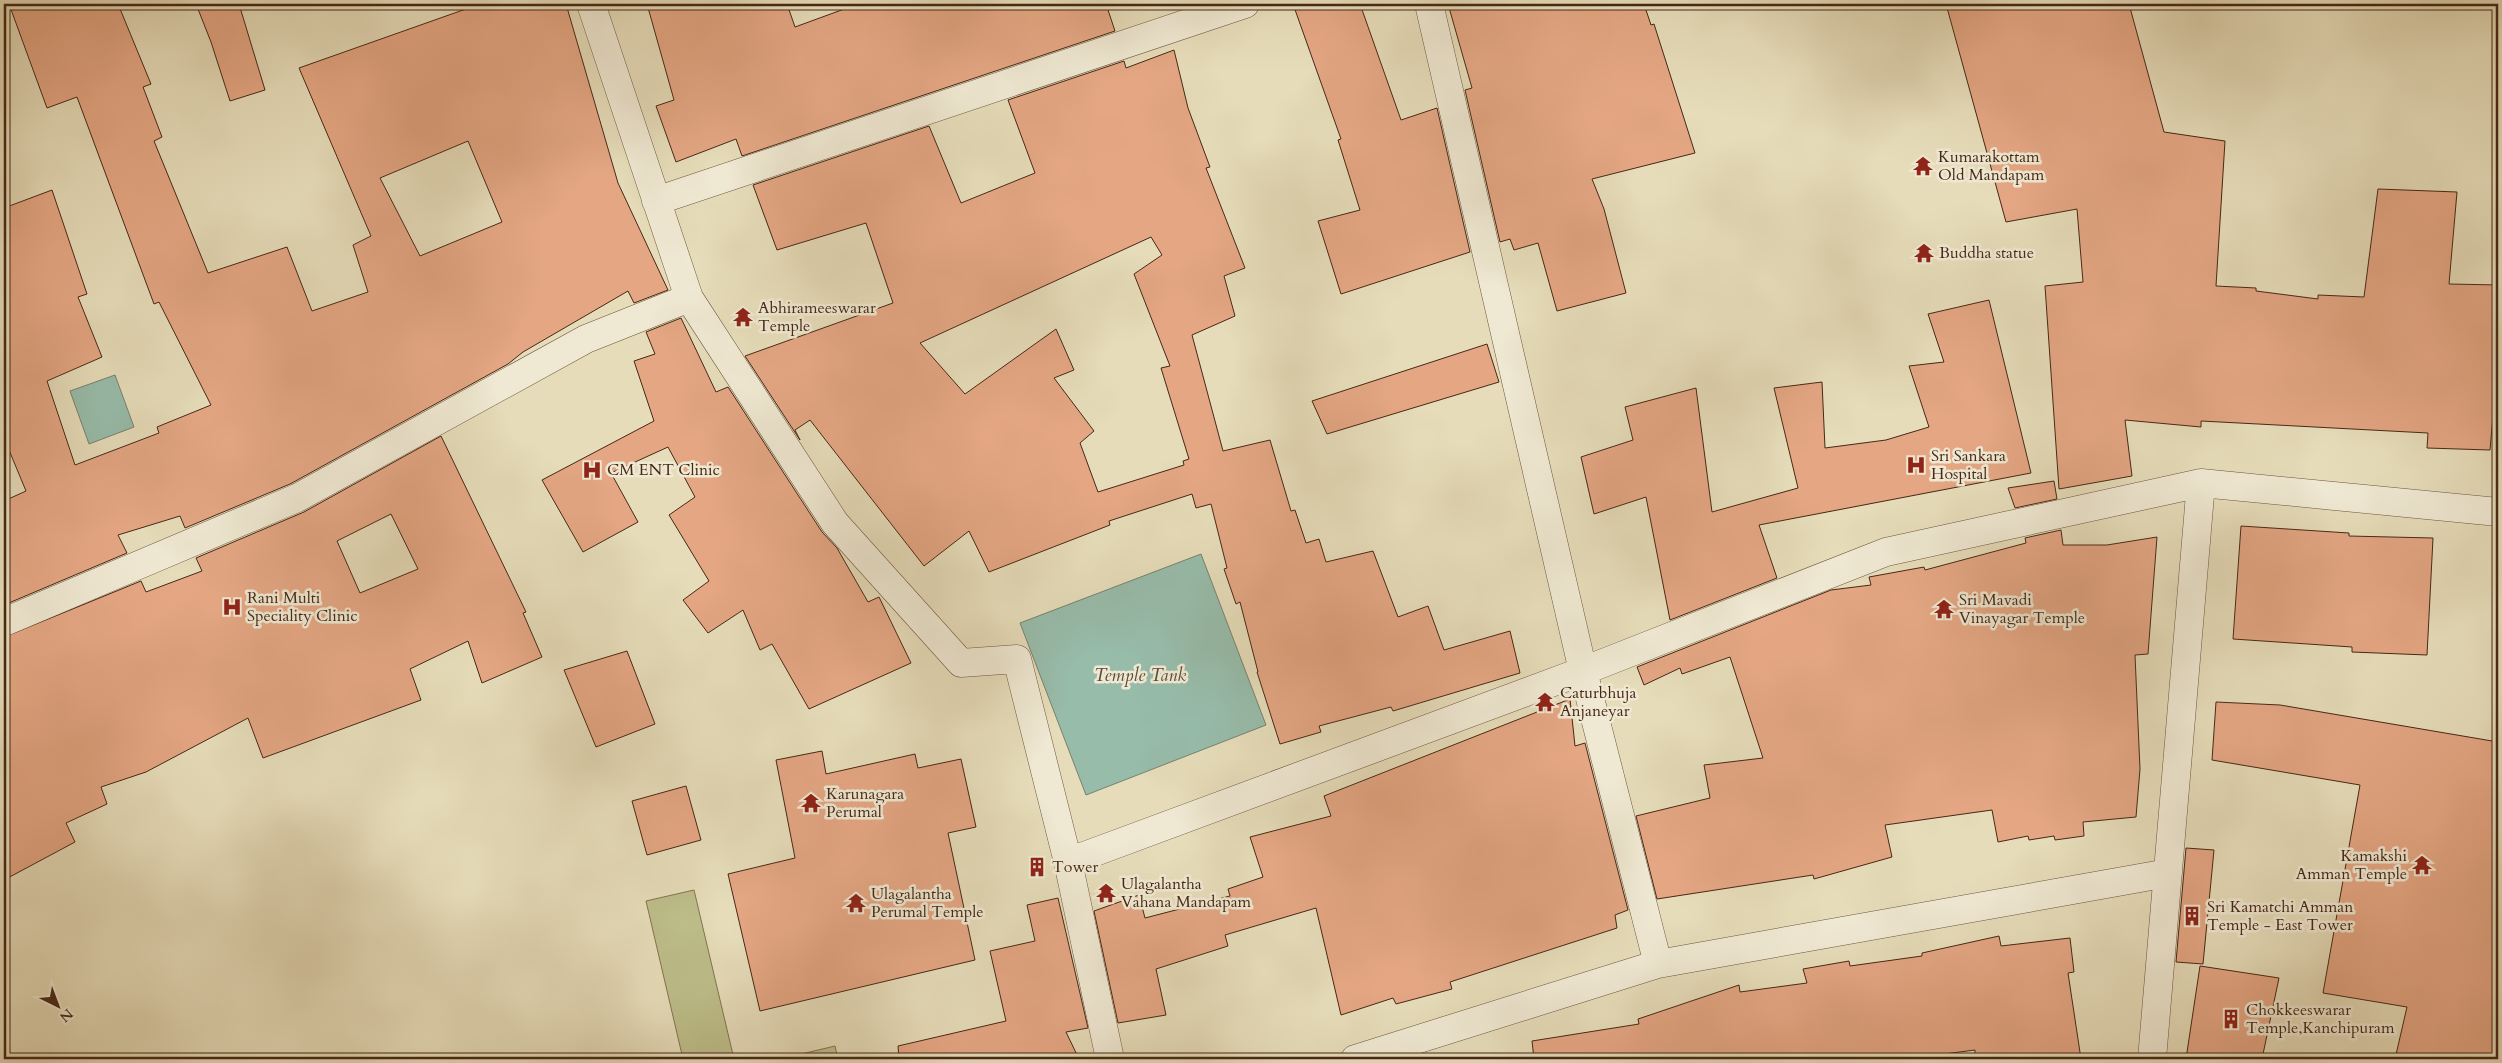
<svg xmlns="http://www.w3.org/2000/svg" width="2502" height="1063" font-family="Cardo,serif">
<style>
.green{fill:#bdbe8a;stroke:#827350}
.water{fill:#97bcaa;stroke:#77816f}
.building{fill:#e4a683;stroke:#462816;fill-rule:evenodd}
.lines{fill:none;stroke-linecap:round;stroke-linejoin:round}
.minor-casing{stroke:#6e553f;stroke-width:29}
.minor{stroke:#efe8d2;stroke-width:28}
.labels{text-anchor:middle;dominant-baseline:central;stroke-width:5;stroke-linejoin:round;paint-order:stroke}
.poi-label{font-size:16px;fill:#462816;stroke:#efe8d2;text-anchor:start}
.water-label{font-size:18px;font-style:italic;fill:#5a4d3b;stroke:#efe8d2}
</style>
<rect width="100%" height="100%" fill="#e6dcb9"/>
<filter id="stains"><feTurbulence type="fractalNoise" baseFrequency=".004" numOctaves="4"/><feColorMatrix values="0 0 0 0 .2 0 0 0 0 .09 0 0 0 0 .02 0 0 0 .5 -.17"/></filter>
<radialGradient id="worn" r=".72"><stop offset=".6" stop-color="#630" stop-opacity="0"/><stop offset="1" stop-color="#630" stop-opacity=".3"/></radialGradient>
<path class="green" d="M694,890L734,1059H683L646,901Z
M835,1046L838,1059H780Z"/>
<path class="water" d="M115,375L134,427L89,444L70,391Z
M1201,554L1266,725L1086,795L1020,623Z"/>
<path class="building" d="M9,4H118L151,84L143,87L162,137L154,141L208,273L287,247L312,311L368,292L353,245L371,236L299,68L480,4H566L618,183L668,290L634,303L628,291L523,352L508,364L290,484L185,528L180,516L118,535L127,553L4,605V501L26,491L4,438V208L52,190L87,294L78,297L102,357L47,381L75,465L159,433L157,427L211,405L159,302L154,304L77,97L47,108ZM468,141L502,222L420,256L380,178Z
M196,4H239L265,90L230,101L211,42Z
M647,4H787L795,27L858,4H1106L1115,31L742,156L736,139L676,162L656,106L674,100Z
M1293,4H1360L1401,120L1437,108L1470,252L1341,294L1318,221L1360,210L1338,140L1341,139Z
M1448,4H1644L1651,25L1654,24L1695,153L1592,179L1604,209L1626,293L1557,311L1538,243L1514,250L1510,239L1500,242L1465,90L1472,88Z
M1946,4H2129L2164,132L2225,141L2216,286L2256,288V291L2318,299V295L2364,297L2378,189L2457,192L2449,284L2498,285V359L2490,450L2427,448L2428,433L2201,421V427L2125,420L2132,476L2059,489L2045,286L2083,282L2077,209L2006,222Z
M1174,50L1188,108L1210,167L1206,168L1245,268L1224,276L1235,316L1192,335L1223,451L1270,440L1291,511L1295,510L1306,543L1319,539L1326,562L1373,551L1398,617L1428,606L1444,650L1510,631L1520,673L1393,711L1391,707L1319,726L1321,732L1280,744L1257,672H1258L1240,602L1236,604L1224,569L1227,568L1211,504L1196,508L1192,494L1109,521L1110,525L989,572L969,531L924,566L810,420L795,430L800,440L745,356L893,303L866,223L777,250L753,185L929,126L961,203L1035,173L1008,100L1124,61L1126,68ZM1151,237L1162,255L1134,274L1170,366L1161,368L1189,459L1183,461L1184,465L1098,492L1080,443L1094,431L1054,378L1074,370L1056,329L965,394L920,343Z
M1989,300L2031,473L1759,525L1777,578L1670,620L1646,497L1594,514L1581,457L1633,440L1625,407L1696,388L1712,512L1798,488L1774,388L1822,382L1825,448L1886,440L1929,427L1909,366L1944,362L1928,314Z
M681,318L716,392L728,387L822,532L837,548L868,602L879,597L911,663L809,709L772,644L760,650L743,610L708,633L683,600L709,581L669,515L695,497L668,447L611,473L638,522L583,552L542,480L654,421L634,361L655,354L646,332Z
M1487,344L1499,382L1327,434L1312,401Z
M441,436L526,612L523,613L542,657L482,683L468,641L410,669L421,700L263,758L248,718L146,772L101,787L107,804L66,823L75,842L4,880V637L141,581L146,592L202,571L196,558L304,512ZM391,514L418,569L360,593L337,541Z
M2054,481L2057,499L2015,508L2008,488Z
M2241,526L2349,533V536L2433,538L2427,655L2352,652V647L2233,639Z
M2061,530L2063,545H2107L2157,537L2148,654L2135,655L2140,769L2136,817L2083,822L2084,836L2055,840L2054,836L2029,840L2028,836L1998,842L1992,810L1885,825L1892,857L1814,879L1813,875L1657,899L1636,816L1710,798L1704,765L1763,758L1730,657L1682,674L1680,668L1644,685L1637,667L1831,590L1871,585L1869,577L1924,567L1925,570L2026,543L2025,538Z
M627,651L655,724L596,747L564,670Z
M1570,699L1575,746L1585,743L1628,910L1615,915L1617,928L1450,982L1452,989L1396,1004L1393,998L1341,1015L1316,908L1225,935L1228,946L1156,969L1166,1015L1118,1023L1094,911L1139,895L1145,918L1230,896L1228,889L1263,877L1250,837L1331,816L1324,796Z
M2216,702L2280,705L2498,742V1059H2395L2407,1007L2323,993L2360,785L2212,760Z
M822,751L826,774L915,754L918,768L961,759L976,827L948,833L975,960L760,1011L728,874L795,858L776,760Z
M686,786L701,840L647,855L632,801Z
M2186,848L2214,850L2203,964L2176,962Z
M1058,898L1088,1028L1066,1032L1079,1059H899L898,1046L1006,1021L990,951L1035,941L1027,905Z
M1999,936L2001,946L2070,938L2074,972L2068,973L2081,1059H1975V1050L1906,1059H1534L1532,1041L1639,1024L1638,1019L1739,985L1740,992L1807,983L1803,969L1849,961L1850,966L1922,956V953Z
M2200,966L2279,978L2262,1059H2186Z"/>
<g class="lines">
<defs>
<path id="minor" d="M591,4L689,298
M1429,4L1583,671L1658,964
M656,201L1245,4
M4,622L297,498L586,339L689,298L835,523L961,663L1017,659L1068,862L1110,1059
M1068,862L1583,671L1886,552L2201,483L2498,512
M1355,1059L1658,964L2168,873
M2152,1059L2201,483"/>
</defs>
<use href="#minor" class="minor-casing"/>
<use href="#minor" class="minor"/>
</g>
<defs>
<symbol id="temple-bare" viewBox="-9 -9 18 18"><path d="M0-6L5-2H3V0L6.5 2.5H4V6H1.5V3h-3V6H-4V2.5H-6.5L-3 0V-2H-5Z" fill="#8f2418" stroke="#efe8d2" stroke-width="2.5" paint-order="stroke"/></symbol>
<symbol id="hospital-bare" viewBox="-9 -9 18 18"><path d="M-5-5h3v3.5h4V-5h3V5h-3V1.5h-4V5h-3Z" fill="#8f2418" stroke="#efe8d2" stroke-width="2.5" paint-order="stroke"/></symbol>
<symbol id="building-bare" viewBox="-9 -9 18 18"><path d="M-4-6H4V6H1V3H-1V6H-4ZM-2.5-4.3h1.7v1.8h-1.7ZM.8-4.3h1.7v1.8H.8ZM-2.5-1h1.7V.8h-1.7ZM.8-1h1.7V.8H.8Z" fill="#8f2418" stroke="#efe8d2" stroke-width="2.5" paint-order="stroke"/></symbol>
</defs>
<g fill-rule="evenodd">
<use href="#temple-bare" x="1909" y="152" width="28" height="28"/>
<use href="#temple-bare" x="1910" y="239" width="28" height="28"/>
<use href="#temple-bare" x="729" y="303" width="28" height="28"/>
<use href="#hospital-bare" x="1902" y="451" width="28" height="28"/>
<use href="#hospital-bare" x="578" y="456" width="28" height="28"/>
<use href="#hospital-bare" x="218" y="593" width="28" height="28"/>
<use href="#temple-bare" x="1930" y="595" width="28" height="28"/>
<use href="#temple-bare" x="1531" y="688" width="28" height="28"/>
<use href="#temple-bare" x="797" y="789" width="28" height="28"/>
<use href="#temple-bare" x="2408" y="851" width="28" height="28"/>
<use href="#building-bare" x="1023" y="853" width="28" height="28"/>
<use href="#temple-bare" x="1092" y="879" width="28" height="28"/>
<use href="#temple-bare" x="842" y="889" width="28" height="28"/>
<use href="#building-bare" x="2178" y="902" width="28" height="28"/>
<use href="#building-bare" x="2217" y="1005" width="28" height="28"/>
</g>
<g class="labels">
<g class="poi-label">
<text x="1938" y="157">Kumarakottam<tspan x="1938" dy="18">Old Mandapam</tspan></text>
<text x="1939" y="253">Buddha statue</text>
<text x="758" y="308">Abhirameeswarar<tspan x="758" dy="18">Temple</tspan></text>
<text x="1931" y="456">Sri Sankara<tspan x="1931" dy="18">Hospital</tspan></text>
<text x="607" y="470">CM ENT Clinic</text>
<text x="247" y="598">Rani Multi<tspan x="247" dy="18">Speciality Clinic</tspan></text>
<text x="1959" y="600">Sri Mavadi<tspan x="1959" dy="18">Vinayagar Temple</tspan></text>
<text x="1560" y="693">Caturbhuja<tspan x="1560" dy="18">Anjaneyar</tspan></text>
<text x="826" y="794">Karunagara<tspan x="826" dy="18">Perumal</tspan></text>
<text x="2407" y="856" text-anchor="end">Kamakshi<tspan x="2407" dy="18">Amman Temple</tspan></text>
<text x="1052" y="867">Tower</text>
<text x="1121" y="884">Ulagalantha<tspan x="1121" dy="18">Vahana Mandapam</tspan></text>
<text x="871" y="894">Ulagalantha<tspan x="871" dy="18">Perumal Temple</tspan></text>
<text x="2207" y="907">Sri Kamatchi Amman<tspan x="2207" dy="18">Temple - East Tower</tspan></text>
<text x="2246" y="1010">Chokkeeswarar<tspan x="2246" dy="18">Temple,Kanchipuram</tspan></text>
</g>
<g class="water-label">
<text x="1140" y="675">Temple Tank</text>
</g>
</g>
<rect width="2502" height="1063" fill="none" stroke="#e6dcb9" stroke-width="20"/>
<rect x="5" y="5" width="2492" height="1053" fill="none" stroke="#462816" stroke-width="2.5"/>
<rect x="10" y="10" width="2482" height="1043" fill="none" stroke="#462816"/>
<g transform="translate(58 1006) rotate(138)" stroke="#efe8d2" stroke-width="4" paint-order="stroke">
<path d="M0-4L9 19L0 12L-9 19Z" fill="#462816"/>
<text y="-8" font-size="14" font-weight="bold" text-anchor="middle" fill="#462816">N</text>
</g>
<rect width="100%" height="100%" filter="url(#stains)"/>
<rect width="100%" height="100%" fill="url(#worn)"/>
</svg>
